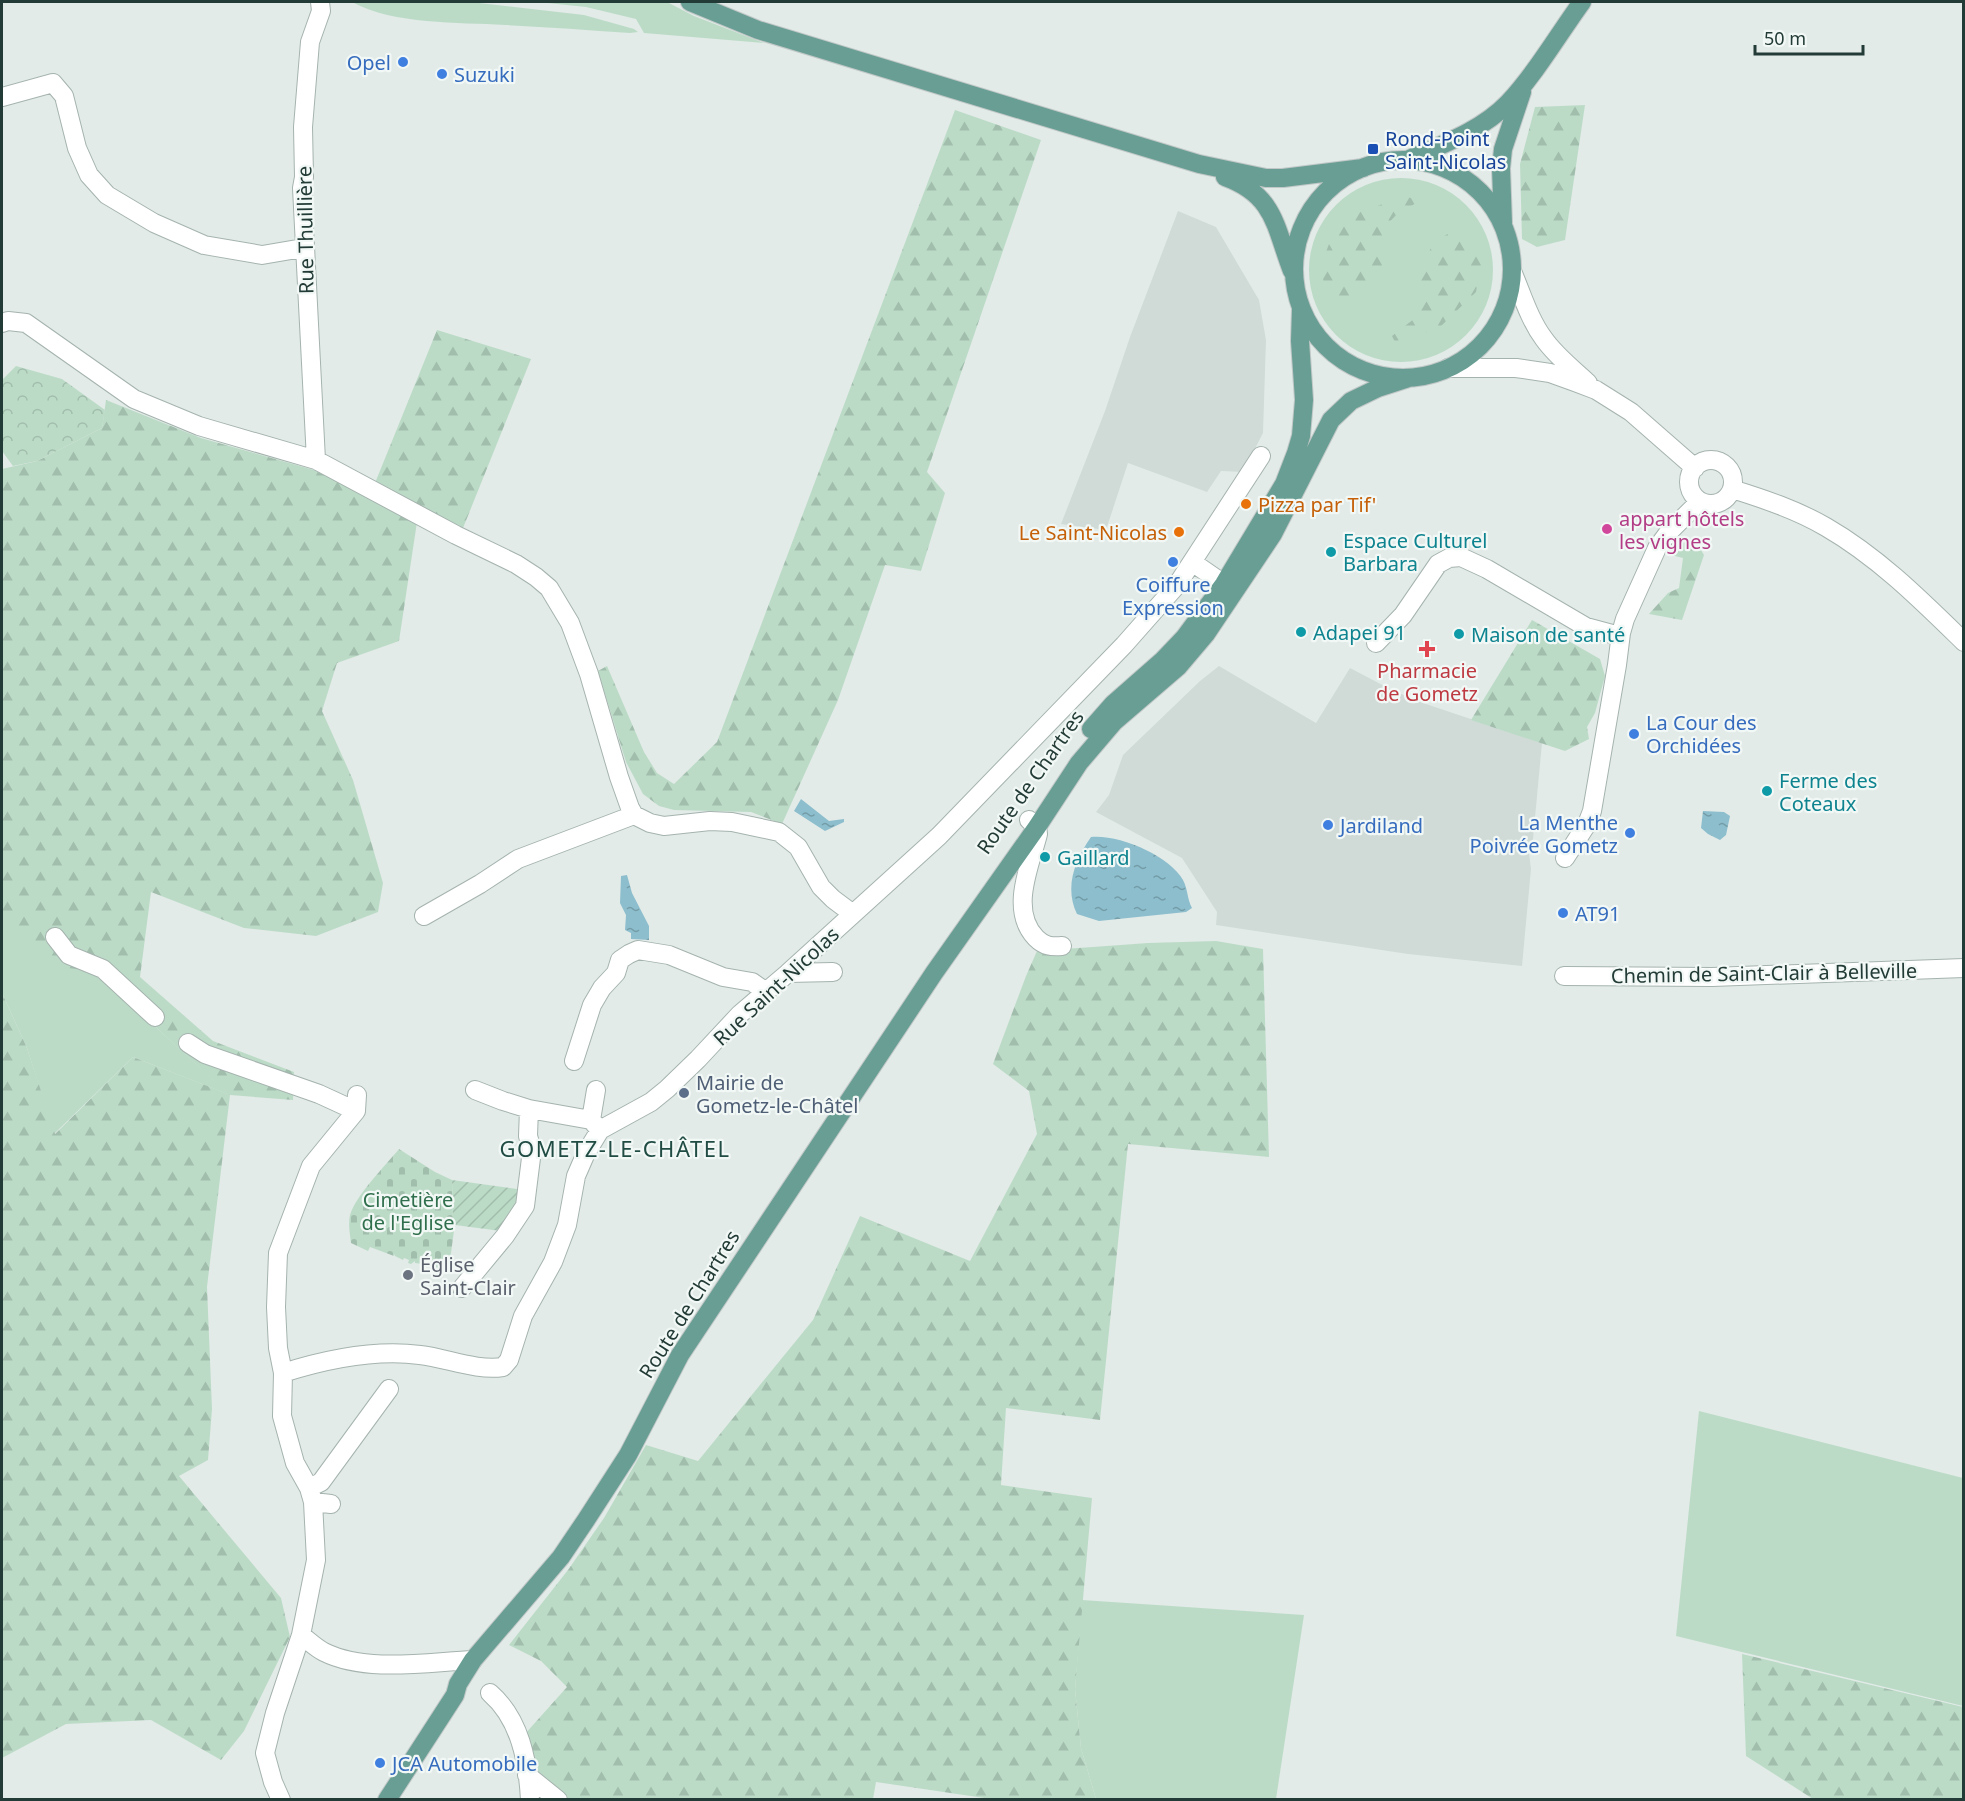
<svg xmlns="http://www.w3.org/2000/svg" width="1965" height="1801" font-family="'Noto Sans',sans-serif">
<style>
.built{fill:#d0dbd7}
.grass{fill:#bcdbc7}
.forest{fill:url(#forest-firs)}
.cemetery{fill:url(#cemetery-stones)}
.park{fill:url(#park-crowns)}
.garden{fill:url(#garden-furrows)}
.water{fill:url(#water-ripples)}
.lines{fill:none;stroke-linecap:round;stroke-linejoin:round}
.minor-casing{stroke:#a5b3af;stroke-width:20}
.major-casing{stroke:#c1c8c7;stroke-width:20}
.minor{stroke:#fff;stroke-width:18}
.major{stroke:#699e94;stroke-width:18}
.shop-dot{fill:#3f7fe0;stroke:#f2f8f5;stroke-width:2}
.transit-dot{fill:#1a4fb4;stroke:#f2f8f5;stroke-width:2}
.food-dot{fill:#e8710a;stroke:#f2f8f5;stroke-width:2}
.hotel-dot{fill:#d1479c;stroke:#f2f8f5;stroke-width:2}
.culture-dot{fill:#0f9aa8;stroke:#f2f8f5;stroke-width:2}
.health-dot{fill:#e0444e;stroke:#f2f8f5;stroke-width:2}
.service-dot{fill:#5c6f8a;stroke:#f2f8f5;stroke-width:2}
.worship-dot{fill:#6b7280;stroke:#f2f8f5;stroke-width:2}
.labels{text-anchor:middle;dominant-baseline:central;stroke-width:4.5;stroke-linejoin:round;paint-order:stroke}
.shop-label{font-size:20px;fill:#366cbe;stroke:#f2f8f5;text-anchor:start}
.transit-label{font-size:20px;fill:#164399;stroke:#f2f8f5;text-anchor:start}
.street-label{font-size:20px;fill:#233b36;stroke:#f2f8f5}
.food-label{font-size:20px;fill:#c56008;stroke:#f2f8f5;text-anchor:start}
.hotel-label{font-size:20px;fill:#b23c85;stroke:#f2f8f5;text-anchor:start}
.culture-label{font-size:20px;fill:#0d838f;stroke:#f2f8f5;text-anchor:start}
.health-label{font-size:20px;fill:#be3a42;stroke:#f2f8f5}
.service-label{font-size:20px;fill:#4e5e75;stroke:#f2f8f5;text-anchor:start}
.park-label{font-size:20px;fill:#306f4d;stroke:#f2f8f5}
.worship-label{font-size:20px;fill:#5b616d;stroke:#f2f8f5;text-anchor:start}
.quarter-label{font-size:22px;letter-spacing:1.5px;fill:#204c44;stroke:#f2f8f5}
</style>
<defs>
<pattern id="forest-firs" width="22" height="20" patternUnits="userSpaceOnUse" patternTransform="scale(1.5)"><rect width="22" height="20" fill="#bcdbc7"/><path d="M5 1l3.5 6h-7zM16 11l3.5 6h-7z" fill="#a1bdac"/></pattern>
<pattern id="cemetery-stones" width="16" height="16" patternUnits="userSpaceOnUse" patternTransform="scale(1.5)"><rect width="16" height="16" fill="#bcdbc7"/><path d="M2 7V4a2 2 0 0 1 4 0v3zM10 15v-3a2 2 0 0 1 4 0v3z" fill="#a1bdac"/></pattern>
<pattern id="park-crowns" width="20" height="18" patternUnits="userSpaceOnUse" patternTransform="scale(1.5)"><rect width="20" height="18" fill="#bcdbc7"/><path d="M2 6a3 3 0 1 1 6 0M12 15a3 3 0 1 1 6 0" fill="none" stroke="#a1bdac"/></pattern>
<pattern id="garden-furrows" width="10" height="10" patternUnits="userSpaceOnUse" patternTransform="scale(1.5)"><rect width="10" height="10" fill="#bcdbc7"/><path d="M-1 1l2-2M0 10L10 0M9 11l2-2" fill="none" stroke="#a1bdac"/></pattern>
<pattern id="water-ripples" width="26" height="14" patternUnits="userSpaceOnUse" patternTransform="scale(1.5)"><rect width="26" height="14" fill="#8dbecd"/><path d="M2 4q2-2 4 0t4 0M15 11q2-2 4 0t4 0" fill="none" stroke="#739ca7"/></pattern>
</defs>
<rect width="100%" height="100%" fill="#e2ebe8"/>
<path class="built" d="M1178,211L1216,227L1259,300L1266,340L1263,433L1243,472L1221,471L1207,492L1128,463L1106,530L1061,524L1105,411L1130,337Z
M1219,666L1316,723L1350,668L1392,690L1420,702L1542,743L1533,839L1529,853L1531,869L1522,966L1408,954L1216,925L1217,912L1182,858L1096,812L1109,795L1123,755L1200,681Z"/>
<path class="grass" d="M352,2H470L584,15L634,29L638,32L630,33C588,30 547,27 505,25C457,22 395,25 352,2Z
M538,2H667L694,16L764,43L644,33L636,19L586,7Z
M1309 270a92 92 0 1 1 184 0a92 92 0 1 1-184 0Z
M2,926L104,972L149,1021L230,1095L133,1057L54,1134L27,1048L2,993Z
M1699,1411L1963,1478V1706L1676,1636Z
M1082,1600L1304,1615L1276,1799H1096L1081,1748L1075,1689Z"/>
<path class="forest" d="M1585,105L1565,240L1537,247L1522,239L1520,164L1535,107Z
M955,110L1041,140L927,472L945,493L921,571L885,565L838,700L782,824L751,812L674,810L659,806L643,794L626,762L598,671L607,666L644,752L657,773L674,784L717,742Z
M1405,196L1420,201L1398,213L1381,231L1387,254L1370,291L1354,304L1328,297L1320,268L1338,220Z
M1456,229L1474,244L1481,264L1476,292L1439,328L1395,342L1392,336L1419,315L1416,278L1434,242Z
M437,330L531,359L463,528L375,483Z
M106,400L201,438L314,470L417,522L399,641L337,663L322,711L353,780L383,883L378,912L316,936L244,928L151,892L140,977L213,1041L294,1072L293,1100L230,1095L207,1287L212,1409L208,1460L179,1476L281,1598L290,1637L244,1731L221,1760L151,1720L66,1724L2,1758V993L27,1048L55,1134L133,1057L228,1094L149,1021L104,972L59,967L2,928V469L37,461L102,428Z
M1696,542L1704,555L1682,620L1649,614L1668,593L1679,588L1683,558L1671,555L1674,543Z
M1532,620L1600,659L1605,676L1595,713L1587,727L1589,739L1565,751L1471,720Z
M1216,941L1263,949L1269,1157L1128,1144L1100,1420L1006,1408L1001,1485L1092,1498L1075,1689L1081,1748L1096,1799H991L876,1782L873,1799H564L539,1781L524,1735L567,1687L541,1661L509,1645L568,1570L604,1518L646,1445L698,1461L813,1320L860,1216L970,1261L1037,1134L1029,1091L993,1064L1026,976L1037,951L1148,943Z
M1742,1654L1963,1707V1799H1813L1746,1756Z"/>
<path class="cemetery" d="M399,1149L435,1172L452,1180L453,1222L455,1223L449,1268L446,1266L445,1269L435,1267V1264L434,1266L424,1265V1262L423,1264L415,1263V1261L411,1264L408,1263L409,1260L404,1258L403,1260L395,1256V1254L394,1256L370,1247L368,1251L351,1243C350,1234 348,1224 350,1215C356,1195 386,1165 399,1149Z"/>
<path class="park" d="M16,366L62,379L105,410L102,428L37,461L13,466L2,451V380Z"/>
<path class="garden" d="M452,1180L524,1190L501,1231L455,1225L453,1222Z"/>
<path class="water" d="M801,799L829,821L844,819V822L825,831L794,811Z
M1703,811L1724,812L1730,816L1726,835L1720,840L1708,834L1701,828Z
M1091,837C1119,834 1170,856 1183,880C1188,889 1187,899 1192,908L1186,912L1099,921L1077,914C1064,887 1075,860 1091,837Z
M627,875L632,893L649,926V940L631,939V933L625,930L626,915L620,903L621,876Z"/>
<g class="lines">
<defs>
<path id="minor" d="M2,97L53,83L64,96L77,148L89,175L107,195L154,223L204,245L262,255L303,248
M1512,271C1522,294 1529,319 1544,339C1556,356 1573,369 1588,383
M2,323L8,321L26,323L134,399L199,426L316,460L456,535L516,564L536,577L549,588L570,623L589,674L619,777L630,808L634,815L650,823L664,826L710,821L732,822L779,832L798,847L821,887L833,899L853,914
M1448,368H1516L1550,373L1575,382L1596,390L1631,412L1695,468
M316,460L302,188L304,177L303,127L310,42L321,11L320,2
M1689 482a22 22 0 1 1 44 0a22 22 0 1 1-44 0Z
M1732,489C1764,499 1797,510 1826,527C1878,557 1921,600 1964,642
M1192,562L1234,591
M1376,643L1403,615L1438,564L1449,558L1461,557L1487,569L1586,627L1612,634L1621,633
M1029,820L1037,827L1038,834C1030,866 1009,910 1036,938C1044,946 1051,947 1062,946
M1565,858L1587,824L1592,811L1617,665L1621,633L1625,619L1657,548L1668,533L1700,501
M424,916L480,884L518,859L634,815
M55,937L69,955L103,969L155,1017
M788,973L833,972
M1564,976L1712,977L1964,968
M188,1043L205,1054L319,1094L356,1111
M574,1061L592,1005L602,988L616,973L620,960L629,954L638,950L669,955L723,977L752,982L766,992
M475,1090L503,1101L529,1109L591,1120L600,1130
M591,1120L596,1090
M462,1288L505,1236L525,1206L532,1150L528,1136L529,1109
M283,1373C327,1359 374,1349 420,1355C447,1358 476,1371 503,1367L509,1360L523,1316L553,1262L567,1225L576,1176L586,1153L600,1130L651,1102L667,1089L698,1059L740,1014L788,973L939,836L1124,645L1177,585L1261,456
M309,1488L321,1482L389,1389
M313,1502L331,1504
M301,1635C309,1641 316,1648 324,1652C366,1673 428,1662 473,1660
M490,1693C520,1719 528,1761 530,1800
M527,1775L558,1800
M281,1800L273,1782L265,1753L275,1713L301,1635L316,1560L313,1502L309,1488L295,1463L282,1416L283,1373L278,1348L276,1307L278,1253L311,1166L356,1111L357,1095"/>
<path id="major" d="M690,2L758,30L1199,164L1266,178H1283L1363,168
M1407,160C1441,145 1481,131 1508,103C1536,73 1558,35 1582,2
M1294 269a109 109 0 1 1 218 0a109 109 0 1 1-218 0Z
M1225,177C1275,195 1275,227 1292,271
M1503,223L1501,168L1503,149L1522,92
M1091,729L1113,704L1163,660L1184,638L1224,584L1284,484L1296,453L1301,436L1304,400L1300,341L1301,309
M387,1800L455,1695L458,1684L473,1660L561,1557L586,1520L628,1455L680,1355L934,973L1037,827L1079,763L1114,722L1178,667L1206,634L1273,534L1331,420L1351,401L1378,388L1409,378"/>
</defs>
<use href="#minor" class="minor-casing"/>
<use href="#major" class="major-casing"/>
<use href="#minor" class="minor"/>
<use href="#major" class="major"/>
</g>
<g class="shop-dot">
<circle cx="403" cy="62" r="6"/>
<circle cx="442" cy="74" r="6"/>
<circle cx="1173" cy="562" r="6"/>
<circle cx="1634" cy="734" r="6"/>
<circle cx="1328" cy="825" r="6"/>
<circle cx="1630" cy="833" r="6"/>
<circle cx="1563" cy="913" r="6"/>
<circle cx="380" cy="1763" r="6"/>
</g>
<rect class="transit-dot" x="1367" y="143" width="12" height="12" rx="3"/>
<g class="food-dot">
<circle cx="1246" cy="504" r="6"/>
<circle cx="1179" cy="532" r="6"/>
</g>
<circle class="hotel-dot" cx="1607" cy="529" r="6"/>
<g class="culture-dot">
<circle cx="1331" cy="552" r="6"/>
<circle cx="1301" cy="632" r="6"/>
<circle cx="1459" cy="634" r="6"/>
<circle cx="1767" cy="791" r="6"/>
<circle cx="1045" cy="857" r="6"/>
</g>
<path class="health-dot" d="M1424 640h6v6h6v6h-6v6h-6v-6h-6v-6h6z"/>
<circle class="service-dot" cx="684" cy="1093" r="6"/>
<circle class="worship-dot" cx="408" cy="1275" r="6"/>
<g class="labels">
<g class="shop-label">
<text x="391" y="62" text-anchor="end">Opel</text>
<text x="454" y="74">Suzuki</text>
<text x="1173" y="584" text-anchor="middle">Coiffure<tspan x="1173" dy="23">Expression</tspan></text>
<text x="1646" y="722">La Cour des<tspan x="1646" dy="23">Orchidées</tspan></text>
<text x="1618" y="822" text-anchor="end">La Menthe<tspan x="1618" dy="23">Poivrée Gometz</tspan></text>
<text x="1340" y="825">Jardiland</text>
<text x="1575" y="913">AT91</text>
<text x="392" y="1763">JCA Automobile</text>
</g>
<g class="transit-label">
<text x="1385" y="138">Rond-Point<tspan x="1385" dy="23">Saint-Nicolas</tspan></text>
</g>
<g class="street-label">
<text transform="translate(305 230) rotate(-91)">Rue Thuillière</text>
<text transform="translate(1030 782) rotate(-55)">Route de Chartres</text>
<text transform="translate(1764 973) rotate(-1)">Chemin de Saint-Clair à Belleville</text>
<text transform="translate(776 986) rotate(-43)">Rue Saint-Nicolas</text>
<text transform="translate(689 1304) rotate(-58)">Route de Chartres</text>
</g>
<g class="food-label">
<text x="1258" y="504">Pizza par Tif'</text>
<text x="1167" y="532" text-anchor="end">Le Saint-Nicolas</text>
</g>
<g class="hotel-label">
<text x="1619" y="518">appart hôtels<tspan x="1619" dy="23">les vignes</tspan></text>
</g>
<g class="culture-label">
<text x="1343" y="540">Espace Culturel<tspan x="1343" dy="23">Barbara</tspan></text>
<text x="1313" y="632">Adapei 91</text>
<text x="1471" y="634">Maison de santé</text>
<text x="1779" y="780">Ferme des<tspan x="1779" dy="23">Coteaux</tspan></text>
<text x="1057" y="857">Gaillard</text>
</g>
<g class="health-label">
<text x="1427" y="670">Pharmacie<tspan x="1427" dy="23">de Gometz</tspan></text>
</g>
<g class="service-label">
<text x="696" y="1082">Mairie de<tspan x="696" dy="23">Gometz-le-Châtel</tspan></text>
</g>
<g class="park-label">
<text x="408" y="1199">Cimetière<tspan x="408" dy="23">de l'Eglise</tspan></text>
</g>
<g class="worship-label">
<text x="420" y="1264">Église<tspan x="420" dy="23">Saint-Clair</tspan></text>
</g>
<g class="quarter-label">
<text x="615" y="1148">GOMETZ-LE-CHÂTEL</text>
</g>
</g>
<rect width="1965" height="1801" fill="none" stroke="#233b36" stroke-width="6"/>
<path d="M1755 45v9h108v-9" fill="none" stroke="#233b36" stroke-width="3"/>
<text x="1764" y="45" font-size="18" fill="#233b36" stroke="#f2f8f5" stroke-width="4.5" paint-order="stroke">50 m</text>
</svg>
